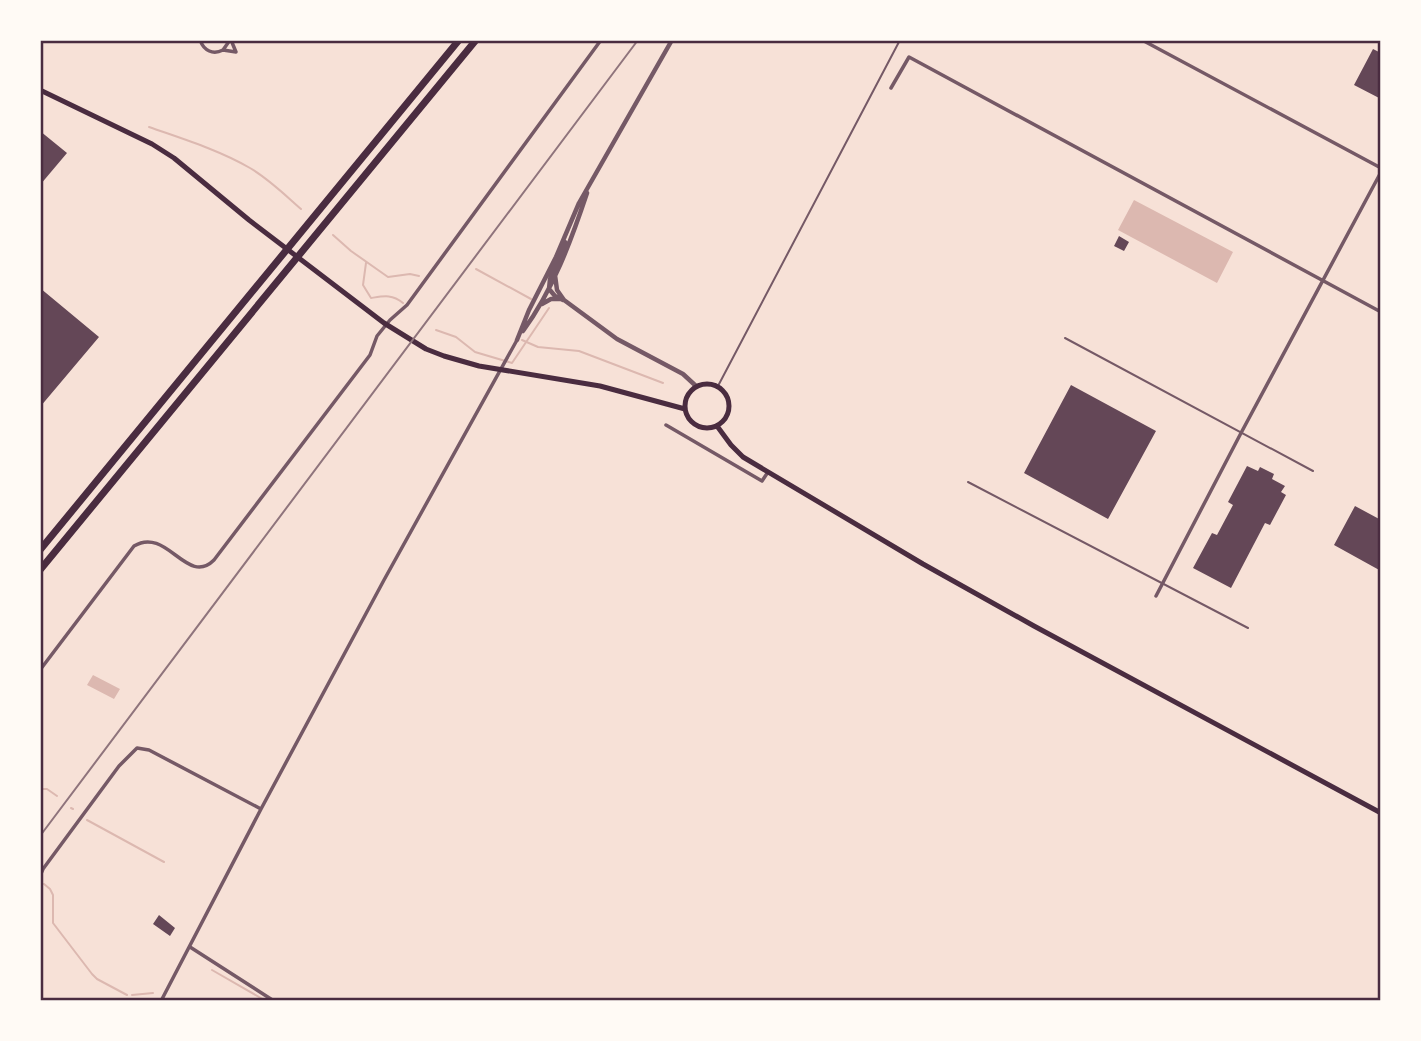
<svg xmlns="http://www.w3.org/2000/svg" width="1421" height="1041" font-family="Roboto,sans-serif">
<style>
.water{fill:#dcb8b0}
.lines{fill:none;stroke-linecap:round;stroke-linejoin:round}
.stream{stroke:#dcb8b0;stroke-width:2}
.building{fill:#644757}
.service{stroke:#755966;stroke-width:2}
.minor{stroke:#755966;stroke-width:3.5}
.tertiary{stroke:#755966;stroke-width:4.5}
.secondary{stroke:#4a2c40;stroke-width:5}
.motorway{stroke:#4a2c40;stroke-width:7}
.rail{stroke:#8f747c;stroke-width:2}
.neatline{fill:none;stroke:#4a2c40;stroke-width:2.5}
</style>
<rect width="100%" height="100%" fill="#f7e1d7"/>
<path class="water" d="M1134,200L1233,252L1217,283L1118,230Z
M93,675L120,689L114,699L87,685Z"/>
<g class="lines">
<path class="stream" d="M149,127C183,139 219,150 250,168C269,179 285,195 301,209
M333,235L351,251L388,277L410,274L419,276
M366,263L363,285L371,298C384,296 392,294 403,303
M476,269L531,299
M436,330L456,337L475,352L512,363L549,308
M522,340L538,347L579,351L663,383
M40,789H47L57,796
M71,808L73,809
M87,820L164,862
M44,884L50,889L53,895V923L92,974L97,979L127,995
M212,970L266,1001
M132,995L153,993"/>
</g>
<path class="building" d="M1373,49L1381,53V99L1354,85Z
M40,131L67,153L40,185Z
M1119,236L1129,242L1124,251L1114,246Z
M40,288L99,337L40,407Z
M1071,385L1156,431L1108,519L1024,473Z
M1247,466L1258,471L1260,467L1274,474L1272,479L1285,486L1281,492L1286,495L1270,525L1265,523L1231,588L1193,568L1212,533L1217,535L1233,505L1228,502Z
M1355,506L1381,520V571L1334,545Z
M159,915L175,928L170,936L153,924Z"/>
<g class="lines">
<path class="service" d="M1065,338L1313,471
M718,386L900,40
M968,482L1248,628"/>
<path class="minor" d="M200,40C204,51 213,55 223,50L230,40
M1142,40L1381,168
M223,50L236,52L231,40
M891,88L909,57L1381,312
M666,425L762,481L768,472
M1156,596L1241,433L1381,172
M40,670L134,546C167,526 187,587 214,560L370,355L377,336L390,320L407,305L601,40
M40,876L43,869L119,766L137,748L149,750L261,809
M190,947L274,1001
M161,1001L261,809L384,580L517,340"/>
<path class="tertiary" d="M555,275L557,290L564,300L617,339L683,374L696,386
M563,300L555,296L549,289L550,279L565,242
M542,304L551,299H560
M523,331C553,290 571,241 587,193
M517,340L529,310L556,257L579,203L672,40"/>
<path class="secondary" d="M40,90L152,144L174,158L249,220L384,323L426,349L444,356L479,366L600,386L685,409
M685 406a22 22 0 1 1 44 0a22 22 0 1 1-44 0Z
M717,426L731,445L743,457L923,564L1034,626L1381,813"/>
<path class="motorway" d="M40,550L459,40
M40,570L476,40"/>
<path class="rail" d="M40,836L638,40"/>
</g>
<rect width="1421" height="1041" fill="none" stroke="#fffaf5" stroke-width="84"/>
<rect x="42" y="42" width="1337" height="957" class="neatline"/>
</svg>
